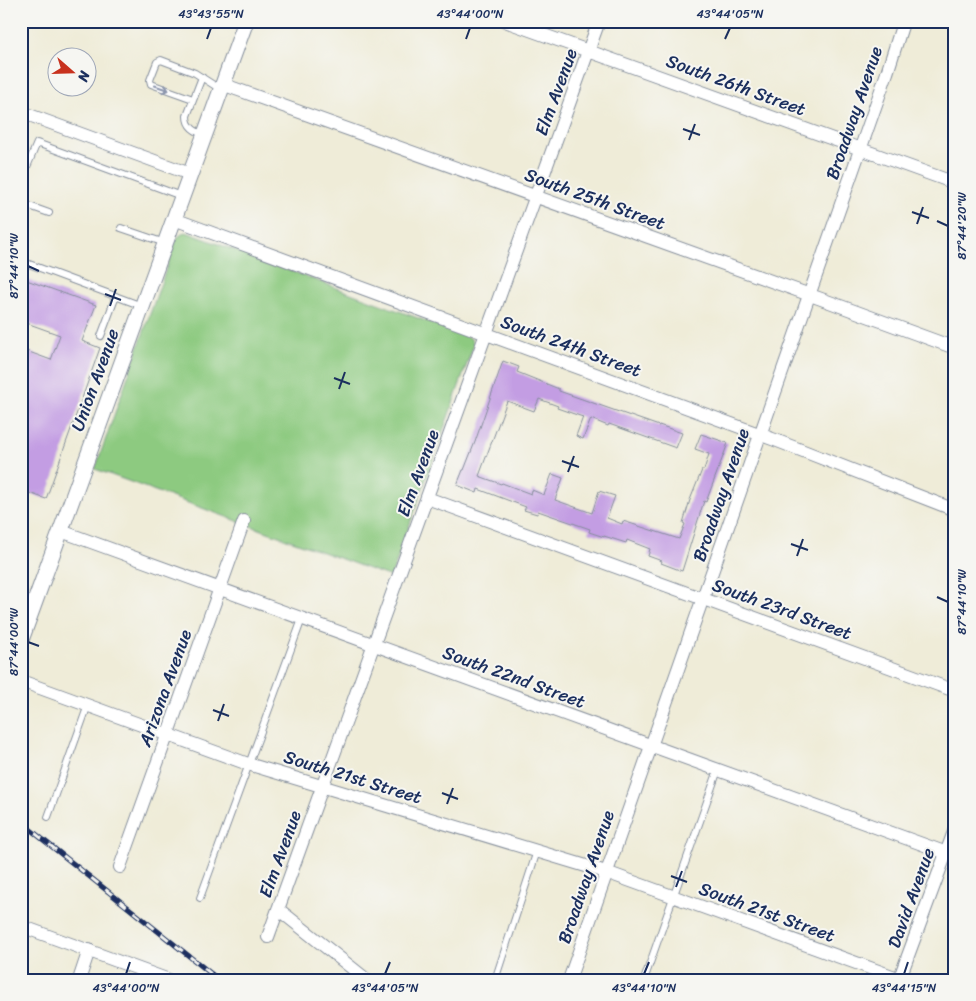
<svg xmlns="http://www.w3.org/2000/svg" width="976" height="1001" font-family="Sriracha,sans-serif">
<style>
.green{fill:#8dca80;stroke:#547c6f}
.building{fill:#c39de3}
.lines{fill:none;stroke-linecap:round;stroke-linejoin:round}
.service-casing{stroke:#858e9b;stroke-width:8}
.minor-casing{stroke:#858e9b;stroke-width:14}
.tertiary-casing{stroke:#858e9b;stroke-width:17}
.service{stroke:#fff;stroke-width:6}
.minor{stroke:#fff;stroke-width:12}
.tertiary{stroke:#fff;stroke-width:15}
.rail-casing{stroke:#1b2f5e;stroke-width:5}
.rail{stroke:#f6f6f2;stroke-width:3;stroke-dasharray:9;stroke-linecap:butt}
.oneway{stroke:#8d97ae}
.ticks{fill:none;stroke:#1b2f5e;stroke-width:2}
.labels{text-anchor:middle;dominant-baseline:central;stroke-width:4;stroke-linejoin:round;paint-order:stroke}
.street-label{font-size:18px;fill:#1b2f5e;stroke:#f6f6f2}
.neatline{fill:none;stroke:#1b2f5e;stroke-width:2}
.ticks-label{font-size:12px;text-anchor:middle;fill:#1b2f5e}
</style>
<rect width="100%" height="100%" fill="#f6f6f2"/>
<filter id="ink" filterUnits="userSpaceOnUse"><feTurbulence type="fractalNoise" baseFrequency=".02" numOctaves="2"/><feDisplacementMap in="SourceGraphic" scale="10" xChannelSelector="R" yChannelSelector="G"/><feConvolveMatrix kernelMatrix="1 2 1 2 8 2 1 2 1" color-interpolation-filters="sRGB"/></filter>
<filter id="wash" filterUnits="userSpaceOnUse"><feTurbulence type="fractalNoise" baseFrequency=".0096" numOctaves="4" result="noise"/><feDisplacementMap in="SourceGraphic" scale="20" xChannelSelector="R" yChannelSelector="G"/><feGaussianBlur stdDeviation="1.12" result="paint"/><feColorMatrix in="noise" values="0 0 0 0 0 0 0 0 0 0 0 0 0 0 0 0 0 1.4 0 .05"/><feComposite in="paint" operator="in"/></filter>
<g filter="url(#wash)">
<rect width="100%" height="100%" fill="#efecd8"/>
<path class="green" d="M186,232L469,337C472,340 474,342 473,347L391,577L95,469L177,238L183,233Z"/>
<g id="blocks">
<path class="building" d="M21,278L96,305L82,341L100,348L46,499L21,490V349L51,360L60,335L21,321Z
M503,361L519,367L517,372L559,389V391L659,426V425L682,433L676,448L609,424L608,426L591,419L583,439L576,436L583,417L557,408L558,406L539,399L534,411L507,401L479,476L501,484L502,483L531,494L532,490L544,495L552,474L563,478L555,500L592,513L599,491L615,496L607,518L622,524L623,521L679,539L685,524L683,523L690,500L702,470H704L709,454L695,449L701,434L728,443L706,502L704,501L682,571L661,563L662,561L648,556L650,549L627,540L626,543L604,536V537L589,532L590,529L538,511L537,514L524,510L526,507L478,489L477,493L457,485L463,470H464L475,442Z"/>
</g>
</g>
<g filter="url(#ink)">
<use href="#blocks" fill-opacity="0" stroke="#858e9b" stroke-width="1"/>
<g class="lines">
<defs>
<path id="service" d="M202,77L187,116C187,127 195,131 204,135
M193,99L151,84L150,80L157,62L161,60L195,73L220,89
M21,181L37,143L181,196
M21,203L49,213
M121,228L165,243
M21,261L142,306
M101,336L116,296
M21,602L33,607
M48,817L88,705
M200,898L302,619
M495,980L537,851
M644,980L718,770"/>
<path id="minor" d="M505,21L955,183
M222,84L824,300L955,348
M21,112L190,174
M174,219L775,440L955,510
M427,498L955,691
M61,531L955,856
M21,681L248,764L606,872L903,980
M120,867L244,521
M278,909L367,980
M21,926L169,980
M268,937L599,21
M79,980L89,950
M569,980L887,73L902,26V21
M899,980L955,829"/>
<path id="tertiary" d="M21,640L246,21"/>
</defs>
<use href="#service" class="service-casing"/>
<use href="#minor" class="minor-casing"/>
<use href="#tertiary" class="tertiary-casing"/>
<use href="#service" class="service"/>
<use href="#minor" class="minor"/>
<use href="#tertiary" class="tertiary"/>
<defs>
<path id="rail" d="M21,822L219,980"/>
</defs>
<use href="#rail" class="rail-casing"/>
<use href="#rail" class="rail"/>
</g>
<defs><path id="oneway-shaft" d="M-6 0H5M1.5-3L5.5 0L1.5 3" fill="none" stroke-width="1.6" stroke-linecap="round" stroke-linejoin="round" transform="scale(1.25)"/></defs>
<use class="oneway" href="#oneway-shaft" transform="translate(162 88) rotate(19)"/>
</g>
<path class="ticks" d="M207,39L211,28M466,39L470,28M725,39L730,28M683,129L700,135M689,140L695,124M912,212L929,218M937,221L948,226M917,224L923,207M28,266L39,271M105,294L121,300M110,306L116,289M334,378L350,384M339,389L345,372M562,461L579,467M568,472L574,456M791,544L808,550M797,556L803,539M937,597L948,602M28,642L39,646M213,710L229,716M218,721L224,704M442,793L458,799M447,804L453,788M671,876L687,882M676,887L682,871M126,974L130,962M385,974L390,962M644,974L649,962M904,974L908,962"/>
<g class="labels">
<g class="street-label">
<text transform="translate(736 85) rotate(20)">South 26th Street</text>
<text transform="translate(556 92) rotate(-70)">Elm Avenue</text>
<text transform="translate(854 113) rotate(-71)">Broadway Avenue</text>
<text transform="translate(595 199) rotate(20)">South 25th Street</text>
<text transform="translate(571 346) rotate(20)">South 24th Street</text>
<text transform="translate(95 380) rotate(-70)">Union Avenue</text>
<text transform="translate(418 473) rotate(-70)">Elm Avenue</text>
<text transform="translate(721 495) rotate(-71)">Broadway Avenue</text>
<text transform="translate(782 609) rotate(20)">South 23rd Street</text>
<text transform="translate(514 677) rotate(20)">South 22nd Street</text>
<text transform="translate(165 688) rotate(-70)">Arizona Avenue</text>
<text transform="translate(353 777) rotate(17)">South 21st Street</text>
<text transform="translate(280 854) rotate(-70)">Elm Avenue</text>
<text transform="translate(586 877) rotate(-71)">Broadway Avenue</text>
<text transform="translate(911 898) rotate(-70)">David Avenue</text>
<text transform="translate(767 912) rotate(20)">South 21st Street</text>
</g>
</g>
<rect width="976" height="1001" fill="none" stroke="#f6f6f2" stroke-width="55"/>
<g transform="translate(72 72) rotate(110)"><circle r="24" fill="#f6f6f2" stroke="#9ea6b7"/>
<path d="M0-4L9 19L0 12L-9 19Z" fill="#c8321e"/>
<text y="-8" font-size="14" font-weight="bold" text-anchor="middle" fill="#1b2f5e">N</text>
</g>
<rect x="28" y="28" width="920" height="946" class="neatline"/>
<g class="ticks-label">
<text x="211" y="18">43°43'55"N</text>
<text x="470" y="18">43°44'00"N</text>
<text x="730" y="18">43°44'05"N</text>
<text transform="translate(962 226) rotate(-90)" y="4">87°44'20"W</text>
<text transform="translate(14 266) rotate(-90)" y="4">87°44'10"W</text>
<text transform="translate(962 602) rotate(-90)" y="4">87°44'10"W</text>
<text transform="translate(14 642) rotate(-90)" y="4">87°44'00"W</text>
<text x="126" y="992">43°44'00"N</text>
<text x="385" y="992">43°44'05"N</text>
<text x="644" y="992">43°44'10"N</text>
<text x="904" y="992">43°44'15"N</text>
</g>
</svg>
